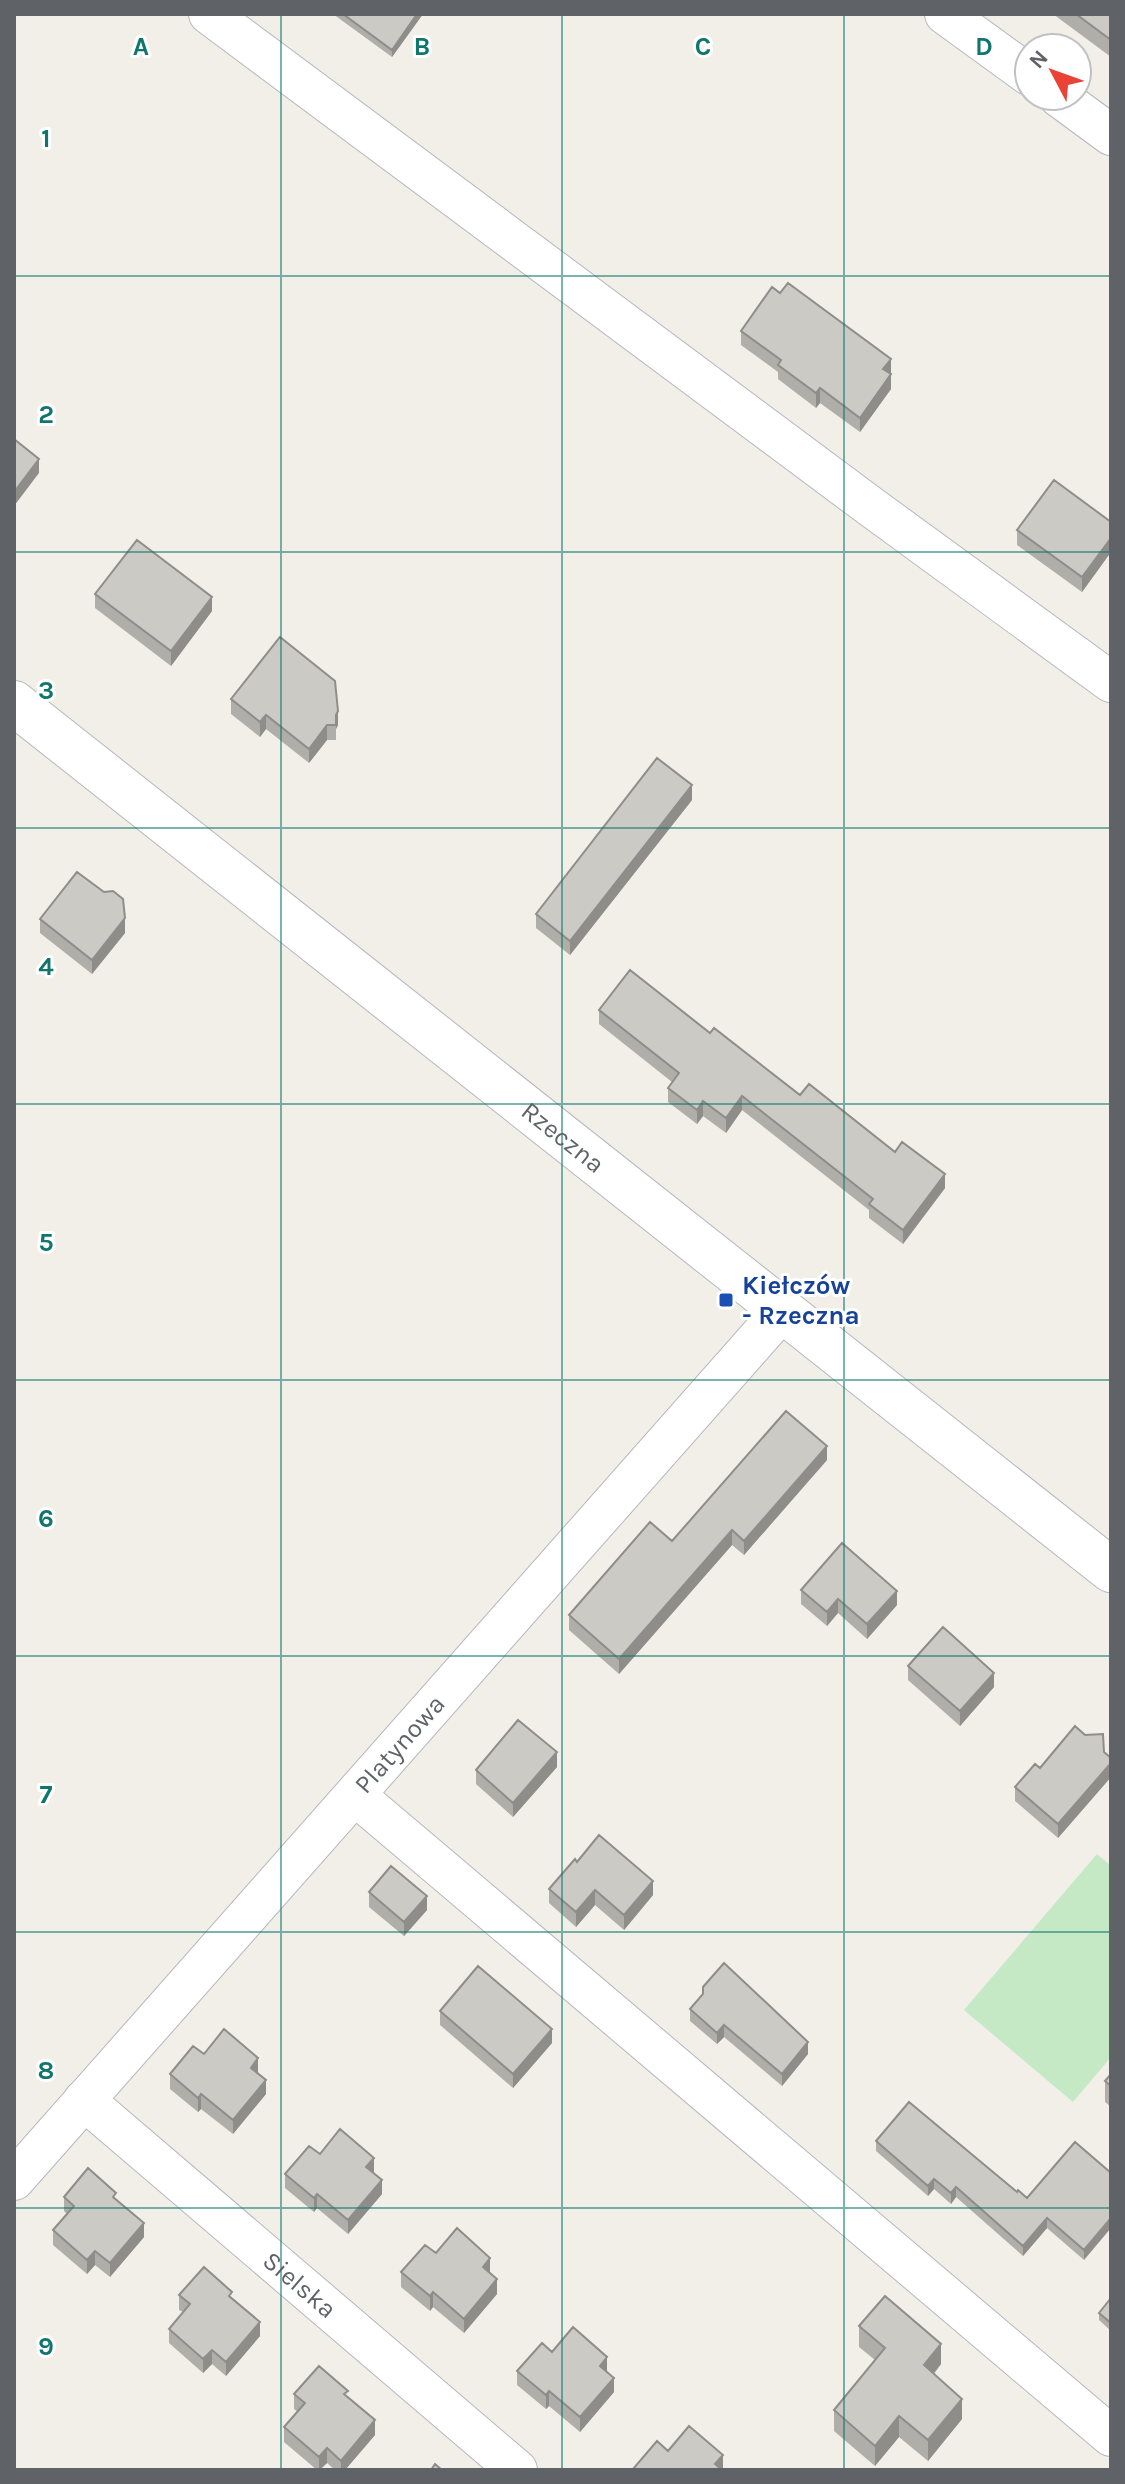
<svg xmlns="http://www.w3.org/2000/svg" width="1125" height="2484" font-family="Karla,sans-serif">
<style>
.green{fill:#c5e8c5}
.lines{fill:none;stroke-linecap:round;stroke-linejoin:round}
.minor-casing{stroke:#b5b8bc;stroke-width:42}
.tertiary-casing{stroke:#b5b8bc;stroke-width:46}
.minor{stroke:#fff;stroke-width:40}
.tertiary{stroke:#fff;stroke-width:44}
.wall{fill:#afaea9}
.shaded-wall{fill:#8f8d8a}
.building{fill:#cccac5;stroke:#8f8d8a;stroke-width:2}
.grid{fill:none;stroke:#0f766e;stroke-width:2;stroke-opacity:0.55}
.transit-dot{fill:#1a4fb4;stroke:#fff;stroke-width:3}
.labels{text-anchor:middle;dominant-baseline:central;stroke-width:6;stroke-linejoin:round;paint-order:stroke}
.street-label{font-size:26px;fill:#5f6368;stroke:#fff}
.transit-label{font-size:26px;font-weight:bold;fill:#164399;stroke:#fff;text-anchor:start}
.grid-label{font-size:26px;text-anchor:middle;font-weight:bold;fill:#0f766e;stroke:#fff;stroke-width:6;stroke-linejoin:round;paint-order:stroke}
</style>
<rect width="100%" height="100%" fill="#f1efe8"/>
<path class="green" d="M1097,1854L1111,1866V2057L1073,2102L964,2010Z"/>
<g class="lines">
<defs>
<g id="minor">
<path d="M209,14L874,509L1111,682"/>
<path d="M945,14L1029,75"/>
<path d="M1058,96L1111,135"/>
<path d="M356,1796L1111,2436"/>
<path id="s1" d="M84,2100L517,2470"/>
<path id="s2" d="M14,2180L783,1310"/>
</g>
<g id="tertiary">
<path id="s3" d="M14,703L1111,1570"/>
</g>
</defs>
<use href="#minor" class="minor-casing"/>
<use href="#tertiary" class="tertiary-casing"/>
<use href="#minor" class="minor"/>
<use href="#tertiary" class="tertiary"/>
</g>
<path class="wall" d="M333,14H423L392,57Z
M1053,14H1111V57Z
M741,331L891,373V389L860,432L820,403L816,408L778,379V372L741,345Z
M1111,522V552L1082,592L1017,545V530Z
M95,594L212,611L171,666L95,608Z
M231,699L338,725L336,729V740H327L309,763L266,729L260,737L231,714Z
M692,800L570,955L536,928V914Z
M40,919L125,933L92,974L40,933Z
M599,1010L710,1033L800,1095L895,1152L945,1188L903,1244L869,1218V1210L742,1110L726,1133L703,1116L697,1124L668,1102V1088L672,1082L599,1024Z
M827,1460L744,1555L732,1545L619,1674L569,1630V1615L672,1541Z
M801,1590L897,1605L867,1639L838,1613L827,1626L801,1604Z
M908,1666L994,1687L960,1726L908,1680Z
M1104,1752L1111,1758V1777L1058,1838L1015,1801V1787L1040,1768Z
M557,1767L513,1817L476,1784V1770Z
M577,1862L653,1895L624,1930L595,1905L576,1927L549,1903V1889Z
M369,1892L427,1910L404,1936L369,1907Z
M690,2009L808,2054L782,2086L724,2037L717,2044L690,2021Z
M440,2011L552,2043L513,2088L440,2025Z
M204,2054L258,2072L266,2094L233,2134L201,2109L198,2112L170,2089V2074Z
M1111,2074V2107L1105,2102V2081Z
M876,2141L1017,2192L1027,2198L1111,2173L1084,2260L1047,2228L1023,2256L956,2197L951,2204L934,2189L928,2196L876,2151Z
M320,2154L374,2172V2173L382,2194L348,2234L317,2208L314,2212L285,2188V2174Z
M64,2197L116,2200L144,2237L110,2277L95,2265L87,2274L53,2245V2230L67,2214L64,2211Z
M436,2253L490,2272L497,2294L464,2333L433,2307L430,2311L401,2287V2272Z
M179,2295L232,2298L260,2336L226,2376L212,2364L203,2373L169,2343V2329L183,2312L179,2310Z
M1111,2298V2331L1099,2320V2313Z
M859,2326L941,2364L934,2374L962,2419L928,2461L899,2437L875,2466L834,2431V2410L875,2360L859,2347Z
M552,2352L607,2371L614,2392L580,2432L549,2406L546,2409L517,2385V2371Z
M294,2394L348,2397L375,2435L345,2470H335L327,2463L320,2470H317L284,2442V2427L298,2412L294,2409Z"/>
<path class="shaded-wall" d="M417,14H423L392,57V50Z
M891,359V373L883,383V369Z
M891,374V389L860,432V418Z
M820,388V403L816,408V393Z
M39,459V473L14,506V492Z
M1111,538V552L1082,592V577Z
M212,597V611L171,666V651Z
M338,711V725L336,729V715Z
M266,715V729L260,737V722Z
M327,725V740L309,763V749Z
M692,785V800L570,955V941Z
M125,918V933L92,974V960Z
M742,1096V1110L726,1133V1118Z
M703,1101V1116L697,1124V1110Z
M945,1174V1188L903,1244V1230Z
M827,1446V1460L744,1555V1541Z
M732,1530V1545L619,1674V1659Z
M897,1591V1605L867,1639V1624Z
M838,1599V1613L827,1626V1612Z
M994,1673V1687L960,1726V1711Z
M557,1752V1767L513,1817V1803Z
M1111,1763V1777L1058,1838V1824Z
M653,1881V1895L624,1930V1915Z
M595,1890V1905L576,1927V1912Z
M427,1896V1910L404,1936V1922Z
M724,2025V2037L717,2044V2033Z
M552,2029V2043L513,2088V2074Z
M808,2042V2054L782,2086V2074Z
M258,2058V2072L251,2082V2068Z
M266,2080V2094L233,2134V2120Z
M201,2094V2109L198,2112V2098Z
M374,2158V2172L366,2181V2167Z
M934,2179V2189L928,2196V2186Z
M382,2180V2194L348,2234V2220Z
M956,2187V2197L951,2204V2193Z
M317,2194V2208L314,2212V2198Z
M1047,2218V2228L1023,2256V2246Z
M1111,2218V2228L1084,2260V2250Z
M144,2223V2237L110,2277V2263Z
M95,2251V2265L87,2274V2260Z
M490,2258V2272L483,2281V2267Z
M497,2279V2294L464,2333V2319Z
M433,2292V2307L430,2311V2296Z
M260,2322V2336L226,2376V2362Z
M941,2344V2364L924,2385V2365Z
M212,2350V2364L203,2373V2359Z
M607,2357V2371L600,2380V2366Z
M614,2378V2392L580,2432V2417Z
M549,2391V2406L546,2409V2395Z
M962,2399V2419L928,2461V2440Z
M899,2416V2437L875,2466V2446Z
M375,2420V2435L345,2470H341V2461Z
M327,2448V2463L319,2470V2457Z
M723,2455V2470H715V2464Z"/>
<path class="building" d="M343,14H417L392,50Z
M1076,14H1111V40Z
M788,283L891,359L883,369L891,374L860,418L820,388L816,393L778,365L781,360L741,331L772,287L780,293Z
M14,439L39,459L14,492Z
M1054,480L1111,522V538L1082,577L1017,530Z
M137,540L212,597L171,651L95,594Z
M280,637L335,681L338,711L336,715V725H327L309,749L266,715L260,722L231,699Z
M657,758L692,785L570,941L536,914Z
M77,872L104,892L113,891L123,899L125,918L92,960L40,919Z
M630,970L710,1033L714,1028L800,1095L809,1084L895,1152L902,1142L945,1174L903,1230L869,1204L873,1199L742,1096L726,1118L703,1101L697,1110L668,1088L679,1073L599,1010Z
M786,1411L827,1446L744,1541L732,1530L619,1659L569,1615L650,1522L672,1541Z
M842,1543L897,1591L867,1624L838,1599L827,1612L801,1590Z
M943,1627L994,1673L960,1711L908,1666Z
M518,1720L557,1752L513,1803L476,1770Z
M1075,1726L1085,1735L1103,1734L1104,1752L1111,1758V1763L1058,1824L1015,1787L1035,1764L1040,1768Z
M599,1835L653,1881L624,1915L595,1890L576,1912L549,1889L575,1859L577,1862Z
M391,1866L427,1896L404,1922L369,1892Z
M724,1963L808,2042L782,2074L724,2025L717,2033L690,2009L703,1994V1987Z
M478,1966L552,2029L513,2074L440,2011Z
M224,2029L258,2058L251,2068L266,2080L233,2120L201,2094L198,2098L170,2074L193,2046L204,2054Z
M1111,2074V2086L1105,2081Z
M909,2102L1017,2192L1018,2190L1027,2198L1075,2142L1111,2173V2218L1084,2250L1047,2218L1023,2246L956,2187L951,2193L934,2179L928,2186L876,2141Z
M340,2129L374,2158L366,2167L382,2180L348,2220L317,2194L314,2198L285,2174L309,2146L320,2154Z
M88,2168L116,2193L113,2197L144,2223L110,2263L95,2251L87,2260L53,2230L74,2206L64,2197Z
M457,2228L490,2258L483,2267L497,2279L464,2319L433,2292L430,2296L401,2272L425,2245L436,2253Z
M204,2267L232,2292L229,2296L260,2322L226,2362L212,2350L203,2359L169,2329L190,2304L179,2295Z
M885,2296L941,2344L924,2365L962,2399L928,2440L899,2416L875,2446L834,2410L885,2348L859,2326Z
M1111,2298V2323L1099,2313Z
M573,2327L607,2357L600,2366L614,2378L580,2417L549,2391L546,2395L517,2371L542,2343L552,2352Z
M319,2366L348,2391L344,2394L375,2420L341,2461L327,2448L319,2457L284,2427L305,2403L294,2394Z
M689,2426L723,2455L715,2464L722,2470L633,2469L657,2441L668,2451Z
M435,2464L442,2470H431Z"/>
<path class="grid" d="M281,14V2470M562,14V2470M844,14V2470M14,276H1111M14,552H1111M14,828H1111M14,1104H1111M14,1380H1111M14,1656H1111M14,1932H1111M14,2208H1111"/>
<rect class="transit-dot" x="718" y="1292" width="16" height="16" rx="4"/>
<g class="labels">
<g class="street-label">
<text stroke="none"><textPath href="#s3" startOffset="700">Rzeczna</textPath></text>
<text stroke="none"><textPath href="#s2" startOffset="582">Platynowa</textPath></text>
<text stroke="none"><textPath href="#s1" startOffset="284">Sielska</textPath></text>
</g>
<g class="transit-label">
<text x="742" y="1285">Kiełczów<tspan x="742" dy="30">- Rzeczna</tspan></text>
</g>
</g>
<g class="grid-label">
<text x="141" y="55">A</text>
<text x="422" y="55">B</text>
<text x="703" y="55">C</text>
<text x="984" y="55">D</text>
<text x="46" y="147">1</text>
<text x="46" y="423">2</text>
<text x="46" y="699">3</text>
<text x="46" y="975">4</text>
<text x="46" y="1251">5</text>
<text x="46" y="1527">6</text>
<text x="46" y="1803">7</text>
<text x="46" y="2079">8</text>
<text x="46" y="2355">9</text>
</g>
<rect width="1125" height="2484" fill="none" stroke="#5f6368" stroke-width="32"/>
<g transform="translate(1053 72) rotate(311)"><circle r="38" fill="#ffffff" stroke="#bfc1c3" stroke-width="2"/>
<path d="M0-6L14 30L0 20L-14 30Z" fill="#ea4335"/>
<text y="-12" font-size="22" font-weight="bold" text-anchor="middle" fill="#5f6368">N</text>
</g>
</svg>
